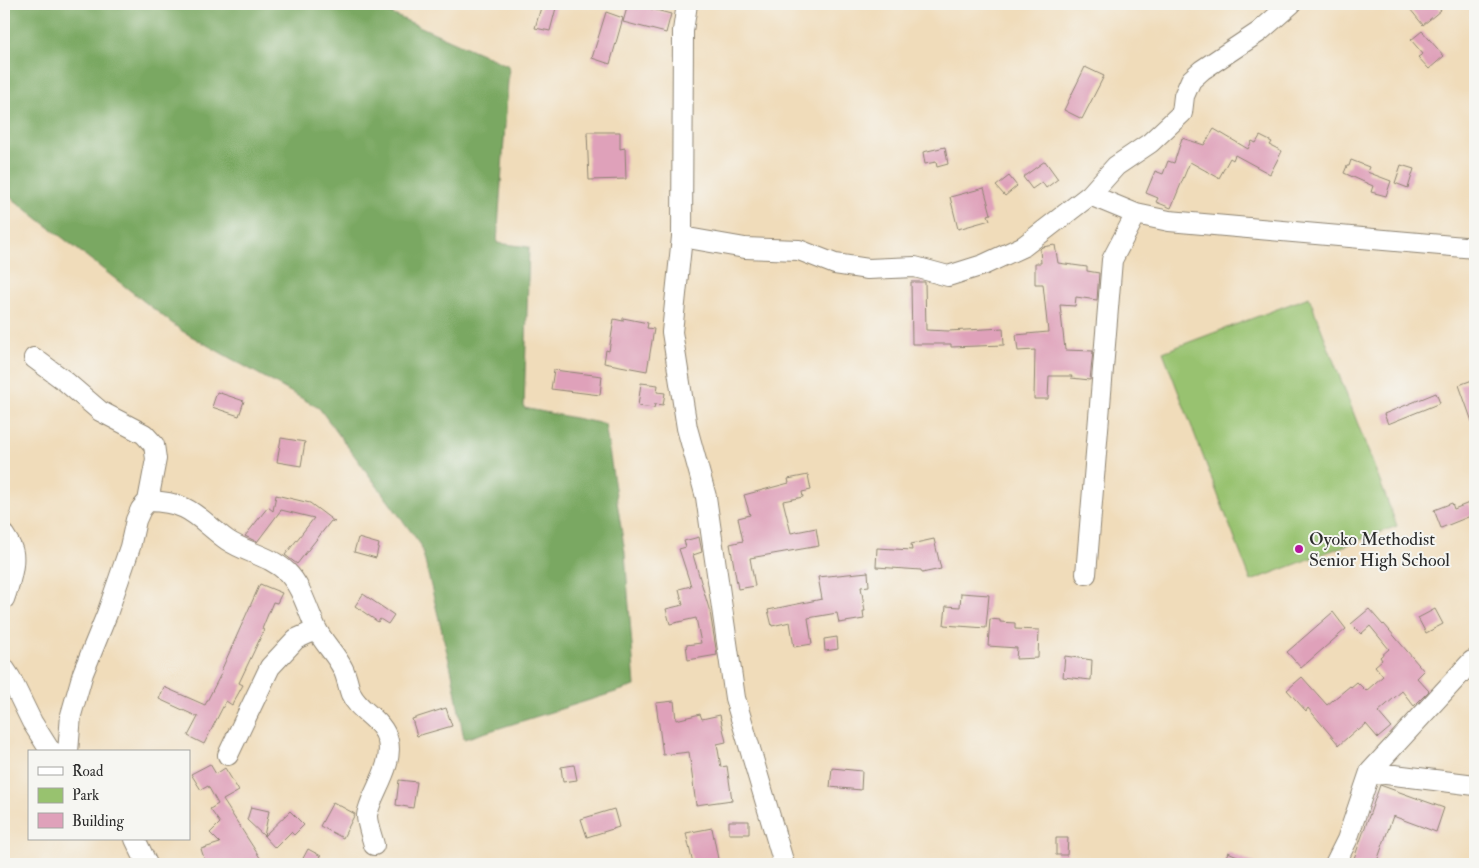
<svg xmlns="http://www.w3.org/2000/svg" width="1479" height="868" font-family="'IM FELL Double Pica',serif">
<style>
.green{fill:#98c26f;stroke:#62764d}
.forest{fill:#7aa862;stroke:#526a46}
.building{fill:#dfa1ba}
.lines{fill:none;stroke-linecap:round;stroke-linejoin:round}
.minor-casing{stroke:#8e8472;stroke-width:22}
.minor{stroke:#fff;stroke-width:20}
.poi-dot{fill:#b5179e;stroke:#f6f6f2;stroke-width:2}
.labels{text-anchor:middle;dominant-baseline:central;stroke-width:4;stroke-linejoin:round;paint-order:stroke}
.poi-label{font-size:18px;fill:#2b2b2b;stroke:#f6f6f2;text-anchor:start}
</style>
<rect width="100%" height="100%" fill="#f6f6f2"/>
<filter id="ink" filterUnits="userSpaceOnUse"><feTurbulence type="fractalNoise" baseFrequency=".02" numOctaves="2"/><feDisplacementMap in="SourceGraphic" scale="10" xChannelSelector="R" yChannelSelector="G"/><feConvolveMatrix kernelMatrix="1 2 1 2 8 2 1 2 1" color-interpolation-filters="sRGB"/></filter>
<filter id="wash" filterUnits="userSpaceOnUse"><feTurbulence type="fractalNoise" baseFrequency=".0096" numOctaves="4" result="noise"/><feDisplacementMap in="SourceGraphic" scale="20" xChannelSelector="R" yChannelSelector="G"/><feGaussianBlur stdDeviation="1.12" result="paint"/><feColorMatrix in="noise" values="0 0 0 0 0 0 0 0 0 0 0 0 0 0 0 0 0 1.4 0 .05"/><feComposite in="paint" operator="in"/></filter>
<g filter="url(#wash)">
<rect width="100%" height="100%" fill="#f0dcba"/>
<path class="green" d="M1309,297L1397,526L1251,581L1163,352Z"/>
<path class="forest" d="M4,4H376V7L509,66L497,243L529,247L524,408L605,424L625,553L635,686L464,739L452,673L421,545L319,408L182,331L4,192Z"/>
<g id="blocks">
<path class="building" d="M542,4H557L550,31L535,28Z
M628,4H633L671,14L666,33L623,22Z
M1416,4H1436L1441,10L1423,25L1410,9Z
M606,12L623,18L610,64L592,58Z
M1422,31L1444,56L1429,69L1418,57L1423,54L1411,40Z
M1085,67L1104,76L1082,119L1064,110Z
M1214,129L1248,149L1252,141L1256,143L1260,136L1272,142L1270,145L1282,151L1270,174L1235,155L1233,160L1230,158L1219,178L1190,162L1171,208L1156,202L1158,198L1146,193L1155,171L1163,174L1168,161L1174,163L1182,138L1204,145Z
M587,132H620V149L625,148L626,179L589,180Z
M945,147L948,164L937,167L936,162L925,164L923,152Z
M1351,160L1369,167L1367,172L1391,181L1386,196L1371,192L1373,186L1344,173L1347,166H1349Z
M1045,161L1058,179L1046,188L1042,182L1032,189L1023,177Z
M1401,165L1414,169L1408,188L1395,183Z
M1009,176L1017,186L1005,196L996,186Z
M984,188L991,214L988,215L990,220L958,229L950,197Z
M1055,245L1058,263L1087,267V271L1099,273L1097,300L1076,297L1075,306L1060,305L1065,350L1093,351L1090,380L1071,378L1072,376H1049L1048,399H1034L1035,350L1018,351L1016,335L1048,332L1043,284H1035V263H1041L1040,249L1042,247Z
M911,282H925L926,330L948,331L1003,328L1004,345L951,347V344H912Z
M623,318L648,323L647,328L654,329L647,371L604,363L606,350L609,351L614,319L623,321Z
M554,370L602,376L600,395L551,389Z
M1475,379V427H1474L1459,385Z
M641,383L658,385L657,392L665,393L663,405L655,404L654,408L638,406Z
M217,392L244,401L239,416L212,407Z
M1436,393L1440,403L1388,424L1384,414Z
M281,438L305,442L301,466L277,462Z
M808,475L811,490L802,492L803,497L783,501L791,533L816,528L819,546L750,558L755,586L738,589L730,544L743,541L738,518L750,515L744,495L789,483L788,479Z
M276,495L310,503L335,522L331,521L297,564L285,555L314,518L281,510L257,542L245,536L268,507L273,511Z
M1452,503L1454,509L1469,503L1473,515L1441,528L1434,510Z
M699,537L702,552L693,555L710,612L717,655L688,660L686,645L701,643L696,618L670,624L666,609L683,605L679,589L691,586L679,549L686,547L684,541Z
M358,538L379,544L376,558L354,552Z
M934,539L941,569L922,573L921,570L876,567L877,548L912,550L911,544Z
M868,572L869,586L861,587L865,611H863L864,619L839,623L837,613L808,618L812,644L794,647L790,622L772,626L768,610L822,599L818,577Z
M260,584L282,593L277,603L273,602L262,629L264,630L239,683L243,685L232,705L226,701L204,744L188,736L198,717L159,699L164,687L205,705L222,672L221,671Z
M961,593L989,595L986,628L944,625L946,606L960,607Z
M363,594L394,615L388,624L380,619L378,622L355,606Z
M1369,609L1383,625L1384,624L1424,671L1417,678L1429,691L1414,706L1402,691L1378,712L1391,727L1378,738L1366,724L1358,731L1357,729L1339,745L1308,708L1306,711L1287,690L1302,677L1327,705L1350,686L1351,687L1357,682L1366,691L1383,676L1375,666L1382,660L1380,657L1389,649L1370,626L1361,634L1351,624Z
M1435,609L1443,624L1426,633L1418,618Z
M1333,612L1346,629L1301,668L1287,652Z
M990,619L1000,620V622L1015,623V629L1039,630L1038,658L1016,659L1017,648L988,646Z
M837,637L838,649L825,651L824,639Z
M1065,656L1092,660L1091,680L1063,677Z
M674,701L676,720L700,714L702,719L720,715L726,742L717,744L721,767L727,766L732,800L696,805L689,752L663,755L656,703Z
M446,708L452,726L417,736L412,719Z
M210,764L216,774L225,768L239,791L223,800L264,864H228L226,862L218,864H206L201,849L220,843L210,833L220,823L210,809L218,804L208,786L201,790L191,774Z
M574,765L577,780L563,782L561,767Z
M832,768L862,771L861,790L830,787Z
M399,780L417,782L413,808L396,805Z
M1380,785L1444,808L1436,832L1393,816L1376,864H1352Z
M333,802L355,814L343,838L320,826Z
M251,807L269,811L264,836L247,820Z
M614,809L619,827L587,837L581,819Z
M290,811L304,825L294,835L291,832L275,848L264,836Z
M729,821H749V834H729Z
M712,828L719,864H693L686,833Z
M1056,838H1068L1067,855H1056Z
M308,849L321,856L316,864H300Z
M1228,852L1256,864H1223Z"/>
</g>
</g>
<g filter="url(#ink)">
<use href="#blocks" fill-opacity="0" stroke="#8e8472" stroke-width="1"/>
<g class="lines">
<defs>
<path id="minor" d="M687,4L683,31L682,237L672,332L687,428L706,497L735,698L784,864
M1090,195L1136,214L1169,221L1475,248
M682,237L745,248L799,250L835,264L868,269L915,267L948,276L983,265L1024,246L1090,195L1116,166L1150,143L1182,113L1184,96L1191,80L1202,70L1259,32L1291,4
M34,358L65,381L100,411L144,434L154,445L156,459L148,501
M4,535C7,540 12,546 13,553C15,565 8,588 4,599
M1086,574L1112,260L1136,214
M4,668L10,677L32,722L49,749L53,752
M68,752L71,715L83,673L107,614L130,547L136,520L141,509L148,501C191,502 196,517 227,540C246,553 269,555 287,572C302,587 307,609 316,628C323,643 336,654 343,669C347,677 348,686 351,694C359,712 383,719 388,741C393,763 377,785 370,805C369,808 367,813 367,816C367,824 372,837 374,845
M228,755L270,667L296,639L316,630
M1370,772L1475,785
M135,839L147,864
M1335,864L1347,840L1370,772L1472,661"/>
</defs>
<use href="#minor" class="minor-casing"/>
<use href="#minor" class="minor"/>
</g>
</g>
<circle class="poi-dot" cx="1299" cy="549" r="5"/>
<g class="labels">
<g class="poi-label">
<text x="1309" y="539">Oyoko Methodist<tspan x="1309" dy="21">Senior High School</tspan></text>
</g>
</g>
<rect width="1479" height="868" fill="none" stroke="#f6f6f2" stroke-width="20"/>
<rect x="28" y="750" width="162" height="90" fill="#f6f6f2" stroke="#a5a5a2"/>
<rect x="38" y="767" width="25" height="8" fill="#ffffff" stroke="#a5a5a2"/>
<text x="72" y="776" font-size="15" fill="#2b2b2b">Road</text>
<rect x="38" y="788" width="25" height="15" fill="#98c26f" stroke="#a5a5a2"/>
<text x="72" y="800" font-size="15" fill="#2b2b2b">Park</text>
<rect x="38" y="813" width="25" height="15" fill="#dfa1ba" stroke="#a5a5a2"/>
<text x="72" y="826" font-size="15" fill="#2b2b2b">Building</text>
</svg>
